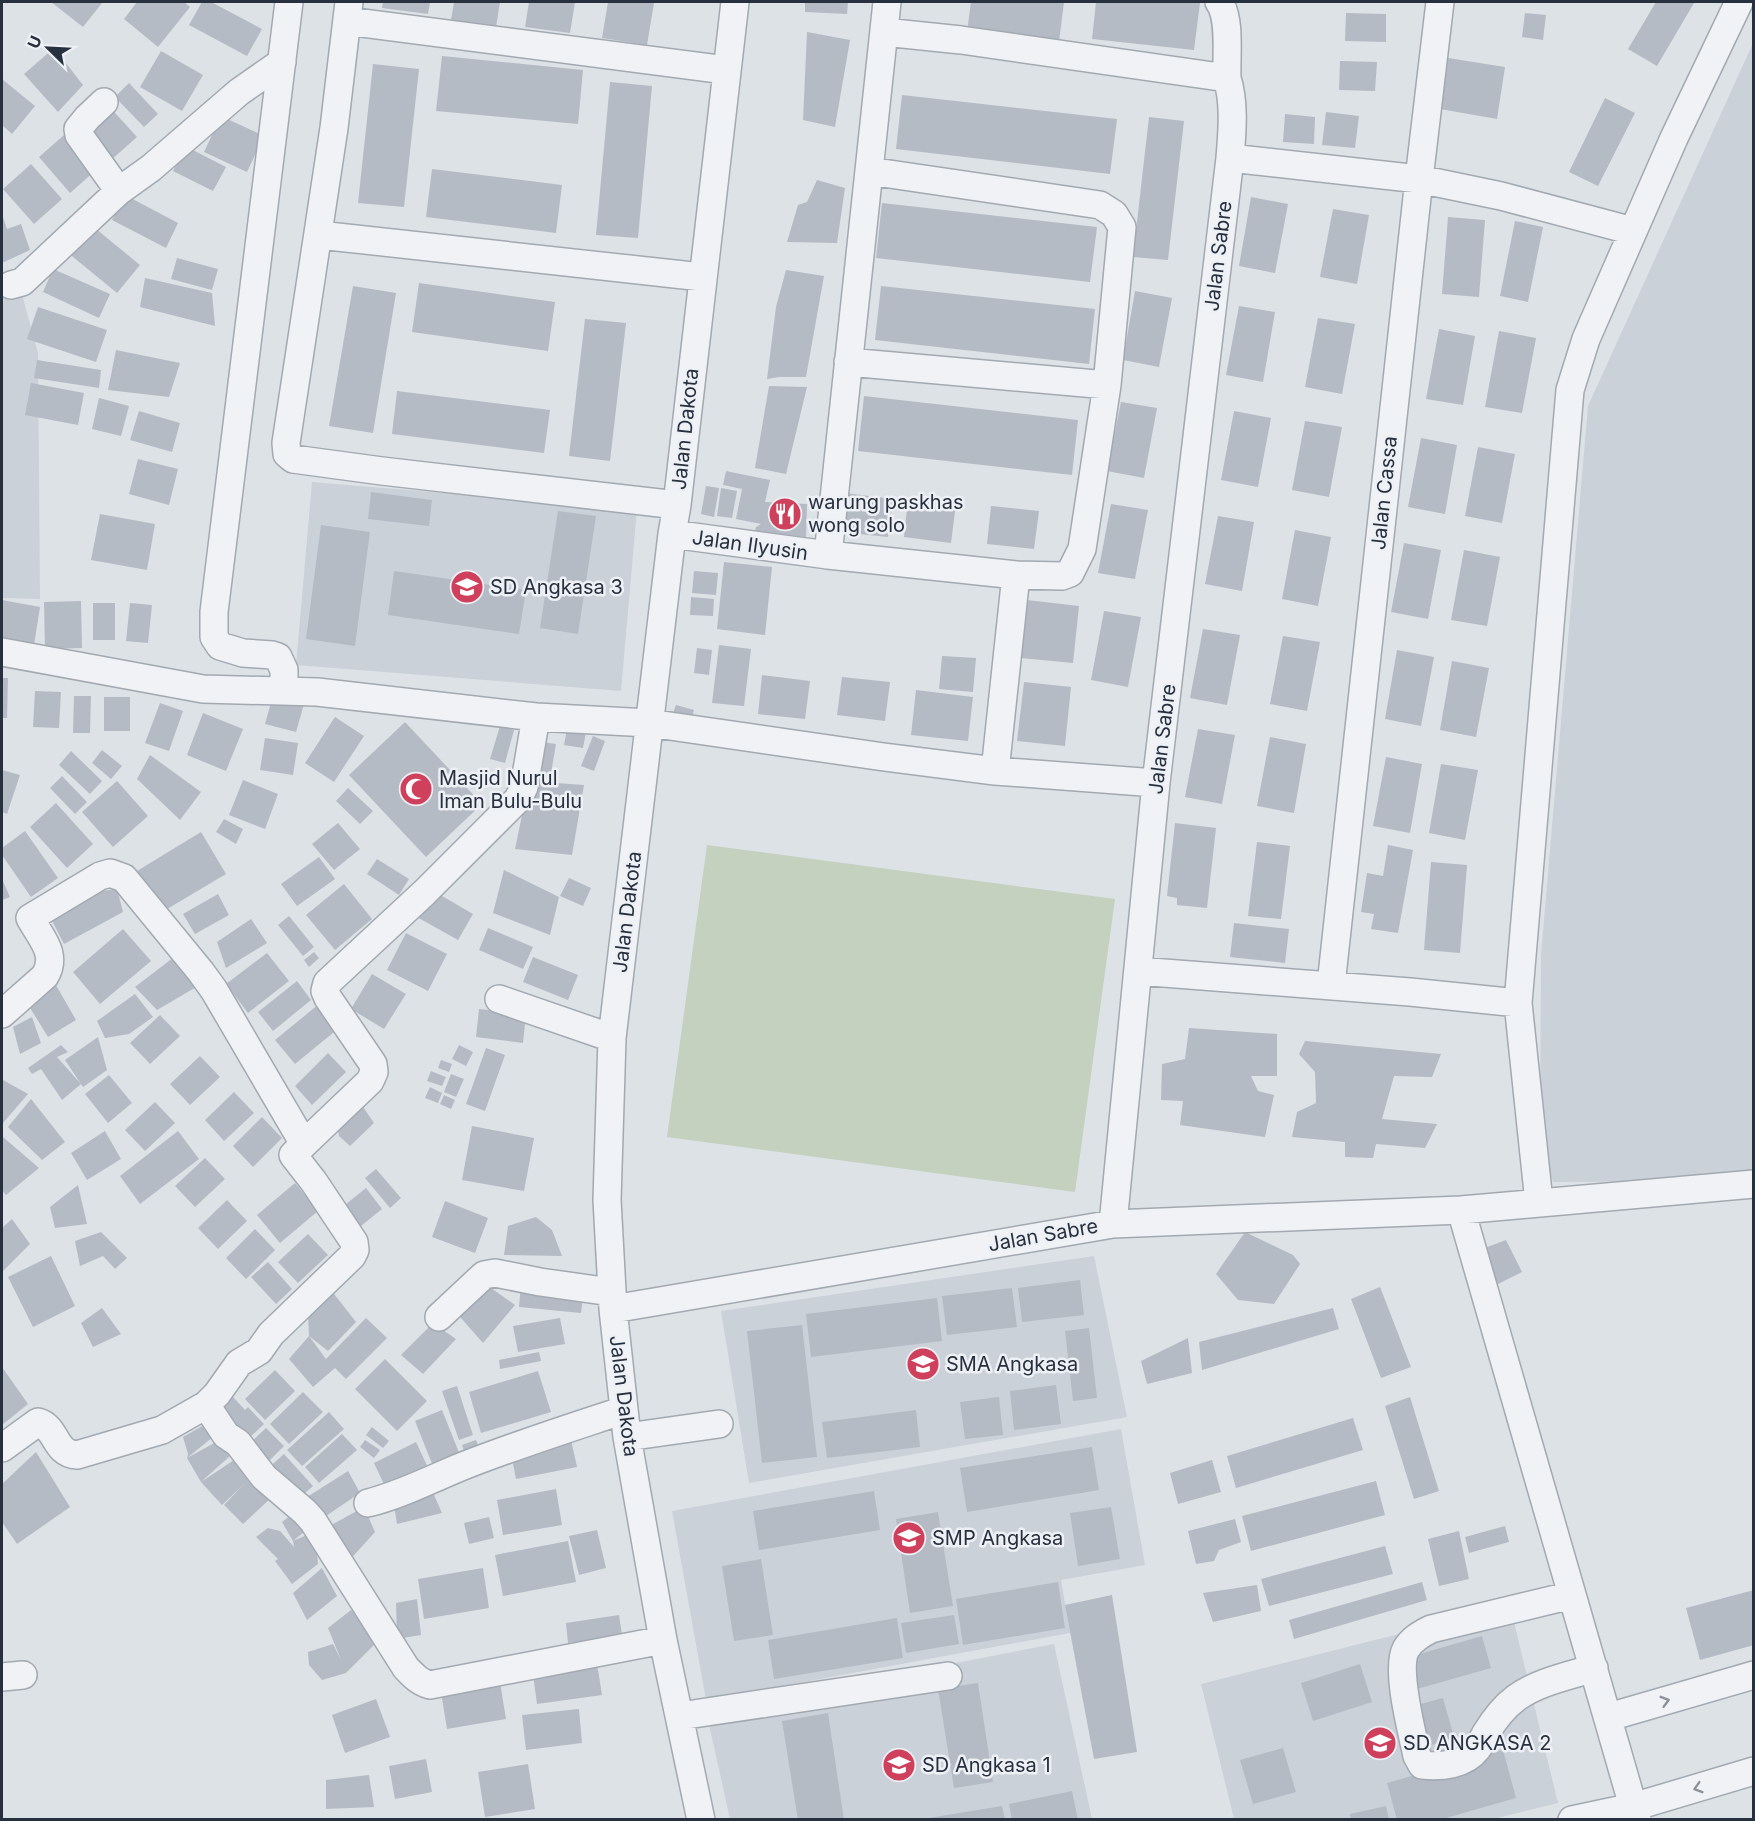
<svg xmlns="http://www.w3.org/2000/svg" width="1755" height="1821" font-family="Inter,sans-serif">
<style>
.built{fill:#cbd1d9}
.green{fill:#c4d1be}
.building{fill:#b5bbc4}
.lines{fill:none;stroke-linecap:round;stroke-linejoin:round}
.minor-casing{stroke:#a3a9b1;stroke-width:30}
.minor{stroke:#f0f2f6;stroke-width:27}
.oneway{stroke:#8c919a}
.labels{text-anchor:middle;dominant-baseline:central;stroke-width:5;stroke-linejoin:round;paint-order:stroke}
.street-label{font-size:20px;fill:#27303e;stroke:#edf0f5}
.poi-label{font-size:20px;fill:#27303e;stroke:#edf0f5;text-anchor:start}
</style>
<rect width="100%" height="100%" fill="#dde2e7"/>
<path class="built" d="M1753,43V1181L1553,1182L1540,1145L1541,955L1588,406Z
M21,291L38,353L40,599L2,598V292Z
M312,482L637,509L621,691L296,665Z
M1094,1256L1127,1417L749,1483L721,1311Z
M1121,1429L1145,1565L1061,1580L1070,1633L706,1700L672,1511Z
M1510,1606L1558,1803L1493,1819H1234L1201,1684Z
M1054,1644L1092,1819H730L706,1711Z"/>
<path class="green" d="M707,845L1115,899L1075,1192L667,1137Z"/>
<path class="building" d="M51,2H100L102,3L83,27Z
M137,2H184L190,7L158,47L124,19Z
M202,2H211L262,29L247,56L189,25Z
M383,2H430L428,14L382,8Z
M454,2H500L496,27L451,20Z
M529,2H575L570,33L525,27Z
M608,2L654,3L647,45L602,38Z
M805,2H848L847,14L805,12Z
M971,2H1064L1059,42L967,32Z
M1096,2H1184L1200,3L1194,50L1092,39Z
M1656,2L1694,3L1657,66L1628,49Z
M1346,13L1386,14V42L1345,41Z
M1525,13L1546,15L1543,40L1522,37Z
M807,32L850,40L835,127L803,120Z
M54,48L83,85L58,112L24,74Z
M161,51L203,75L182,111L140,87Z
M442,56L583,70L578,124L436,111Z
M1448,58L1505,67L1497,119L1440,109Z
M1340,61L1377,62L1375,91L1339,90Z
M373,64L419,69L404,207L358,203Z
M2,79L35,106L12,134L2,125Z
M610,82L652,86L638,238L596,235Z
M129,83L158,114L144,127L115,97Z
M902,95L1117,119L1110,174L896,149Z
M1605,98L1635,113L1598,186L1569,172Z
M107,104L137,137L110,161L81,128Z
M1326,112L1359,116L1355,148L1322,145Z
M1285,114L1315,117L1314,144L1283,142Z
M221,116L264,136L247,172L204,152Z
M1149,117L1184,121L1168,260L1133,257Z
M64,135L95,171L70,193L39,157Z
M185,146L226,167L213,191L173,171Z
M31,164L62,199L34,224L3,189Z
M432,169L562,185L556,233L426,217Z
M817,180L845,188L837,243L787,242L798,205L807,202Z
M125,195L178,223L166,248L112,220Z
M1251,197L1288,204L1275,273L1239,266Z
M882,203L1097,227L1090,282L876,258Z
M1333,209L1369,215L1357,284L1320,277Z
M2,214L7,229L21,224L30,250L2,263Z
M1448,217L1485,220L1479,297L1442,294Z
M1515,221L1543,227L1528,302L1500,296Z
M90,224L140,265L117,293L67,252Z
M177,258L218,269L212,290L171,279Z
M53,269L110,294L99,318L43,292Z
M786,270L824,276L806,377H779L767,379L776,307Z
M145,278L212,293L215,326L140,307Z
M419,283L555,302L548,351L412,332Z
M353,286L396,293L373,433L329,426Z
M881,286L1095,309L1089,364L875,340Z
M1135,291L1172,298L1159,367L1123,360Z
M1239,306L1275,312L1263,382L1226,375Z
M38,307L107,330L96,362L27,339Z
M1318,318L1355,324L1342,394L1305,387Z
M585,319L626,323L610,461L569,456Z
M1439,329L1475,336L1463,405L1426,399Z
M1499,331L1536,338L1522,413L1485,407Z
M116,350L180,363L169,397L108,390Z
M37,360L101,370L99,388L34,378Z
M31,383L84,393L78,425L25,415Z
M769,386L807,387L786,474L755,468Z
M397,391L550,410L544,453L392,434Z
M864,396L1078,420L1072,475L858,451Z
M99,398L129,406L121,436L92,429Z
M1121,402L1157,408L1144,478L1107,471Z
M139,411L180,423L172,452L130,440Z
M1234,411L1271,418L1258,487L1221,480Z
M1305,421L1342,427L1329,497L1292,490Z
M1421,438L1457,445L1445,514L1408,507Z
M1478,447L1515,454L1502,523L1465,516Z
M138,459L178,469L169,505L129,494Z
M726,471L770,480L765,502L807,504L806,537L755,531L756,527L761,524L736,519L742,489L723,485Z
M706,486L719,488L714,517L701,514Z
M721,488L737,491L732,518L717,516Z
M371,492L432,500L429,526L368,519Z
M845,493L893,499L888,537L840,532Z
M908,499L956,504L951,543L904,537Z
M1111,504L1148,510L1135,579L1098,573Z
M991,506L1039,511L1034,549L987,544Z
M558,511L596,516L578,634L540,628Z
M100,514L155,524L147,570L91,560Z
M1218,516L1254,522L1242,591L1205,584Z
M321,525L370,532L355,646L306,639Z
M1295,530L1331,537L1318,606L1282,599Z
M1404,543L1441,550L1428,619L1391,612Z
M1464,550L1500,557L1487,626L1451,620Z
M724,562L772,567L765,635L717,629Z
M394,571L526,590L519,634L388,615Z
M694,571L718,573L716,595L692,593Z
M691,597L714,599L713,616L690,615Z
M2,600L40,607L33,651L2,646Z
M1027,600L1079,606L1073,663L1021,658Z
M81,601L82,648L45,649L44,602Z
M93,603H115V640H93Z
M130,603L152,605L148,643L126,641Z
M1104,611L1141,617L1128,687L1091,680Z
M1203,629L1240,635L1227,705L1190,698Z
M1283,636L1320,642L1307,711L1270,704Z
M719,645L751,649L744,706L712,703Z
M697,648L712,650L709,675L694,673Z
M1397,650L1434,657L1421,726L1385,719Z
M942,656L976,658L973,692L939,689Z
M1452,661L1489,668L1476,737L1440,730Z
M762,675L810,681L805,719L758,714Z
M842,677L890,682L885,721L837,715Z
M2,678H8L7,718H2Z
M1024,682L1071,687L1065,746L1017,741Z
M916,690L973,697L968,741L911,735Z
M35,691L61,692L59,728L33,727Z
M273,695L304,704L296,732L265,724Z
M74,696H91L90,733H73Z
M104,697H130V731H104Z
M160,703L183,711L169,751L145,743Z
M676,705L694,710L691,722L672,716Z
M203,713L243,729L226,771L187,755Z
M335,717L364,736L334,782L305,763Z
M405,722L482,804L426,857L349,775Z
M500,726L514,730L505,763L490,759Z
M567,729L586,732L583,748L564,745Z
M1198,729L1235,735L1222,804L1185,797Z
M593,736L605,741L594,771L581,766Z
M1270,737L1306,744L1294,813L1257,806Z
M265,738L298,743L293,775L260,770Z
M535,741L556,744L550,779L530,775Z
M102,750L122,766L111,779L92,763Z
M71,751L102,781L90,794L59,765Z
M150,755L201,792L180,820L137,779Z
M1386,757L1422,764L1410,833L1373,826Z
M1441,764L1478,770L1465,840L1429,833Z
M2,770L20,775L7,814L2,812Z
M62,776L87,802L75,814L50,788Z
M243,780L278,794L265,829L229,815Z
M117,781L148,816L113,847L82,812Z
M529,781L584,785L572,855L515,849Z
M348,788L373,811L360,824L336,801Z
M56,803L93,844L67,868L30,827Z
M224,819L243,829L236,844L216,832Z
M338,823L360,849L334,870L312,844Z
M1175,823L1216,828L1207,908L1177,905V898L1167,896Z
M25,831L58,878L31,897L2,855V848Z
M201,832L226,874L162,912L137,871Z
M1257,842L1290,846L1281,919L1248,916Z
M1388,845L1413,850L1398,933L1371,929L1374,914L1361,912L1367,873L1383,876Z
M319,857L335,879L297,906L281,884Z
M377,859L409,879L399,895L367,874Z
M1431,862L1467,865L1460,953L1424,950Z
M504,870L559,897L550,935L493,913Z
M569,878L591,888L583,906L560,896Z
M2,879L10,897L2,900Z
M344,884L372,919L335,950L306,915Z
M117,889L123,912L64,944L48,913L102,891Z
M430,889L473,914L458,940L415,916Z
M218,894L229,915L195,934L183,914Z
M289,916L314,947L303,956L278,925Z
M251,919L267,943L226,968L217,942Z
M1234,923L1289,929L1285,963L1230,957Z
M488,928L533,947L523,969L479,950Z
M123,929L151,961L100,1004L73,972Z
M406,933L447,954L428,991L387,970Z
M314,952L319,958L309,967L304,960Z
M267,953L289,981L248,1013L226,984Z
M174,957L198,986L157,1010L135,987Z
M533,957L578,975L568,1000L523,982Z
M372,974L406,994L384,1029L351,1009Z
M53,980L76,1020L48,1037L24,998Z
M297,981L311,1000L273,1031L258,1012Z
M135,994L153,1017L129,1034L105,1038L97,1021Z
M319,1004L339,1028L295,1064L275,1040Z
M479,1009L526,1014L523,1043L476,1037Z
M160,1015L180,1036L150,1064L130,1043Z
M32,1017L41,1043L20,1054L13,1027Z
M1189,1028L1277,1034V1076H1251L1258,1091L1274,1095L1265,1137L1180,1125L1183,1101L1161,1100L1162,1064L1185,1059Z
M98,1037L107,1070L83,1087L65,1060Z
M1305,1041L1441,1054L1432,1077L1394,1076L1382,1119L1437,1124L1425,1148L1376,1144L1373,1158L1345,1157V1142L1292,1137L1297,1112L1316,1103L1315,1072L1299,1054Z
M61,1045L68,1052L57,1057L81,1084L62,1100L41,1069L32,1074L28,1068Z
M459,1045L473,1052L466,1066L452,1059Z
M486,1048L505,1055L485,1111L466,1104Z
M328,1053L346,1072L312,1105L295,1086Z
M200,1056L220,1077L190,1105L170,1084Z
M441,1060L452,1064L449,1072L438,1068Z
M431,1071L446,1077L442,1086L427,1081Z
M451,1074L464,1079L456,1097L444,1092Z
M109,1075L132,1103L108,1123L85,1094Z
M3,1080L28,1094L3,1123L2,1121V1082Z
M430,1087L442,1093L438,1103L425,1098Z
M234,1092L254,1113L224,1141L205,1120Z
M444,1095L455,1100L451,1109L440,1104Z
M31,1099L65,1142L42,1160L8,1127Z
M155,1102L175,1123L145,1151L125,1130Z
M361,1104L374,1123L350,1146L339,1136L337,1124Z
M262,1117L282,1138L253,1167L233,1146Z
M472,1126L534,1138L524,1191L462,1180Z
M105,1131L121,1159L87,1180L71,1153Z
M178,1131L199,1159L140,1204L120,1176Z
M3,1137L39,1168L6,1195L2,1190V1139Z
M205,1158L225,1179L195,1207L175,1186Z
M376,1169L401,1198L390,1208L365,1178Z
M295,1183L318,1211L280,1243L257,1215Z
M78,1185L87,1224L55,1228L50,1207Z
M366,1188L382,1209L361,1226L345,1205Z
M227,1200L247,1221L218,1249L198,1228Z
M445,1201L488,1218L475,1253L432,1237Z
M536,1217L552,1230L562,1256L504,1255L508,1226Z
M12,1219L30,1244L2,1272V1228Z
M255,1229L275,1250L246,1279L226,1258Z
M101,1232L127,1258L115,1269L103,1256L80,1266L75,1241Z
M1245,1232L1293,1255L1300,1264L1274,1304L1238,1300L1216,1274Z
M308,1234L328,1255L298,1283L278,1262Z
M1506,1240L1522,1272L1494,1286L1482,1249Z
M51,1256L75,1306L33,1327L8,1277Z
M268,1262L292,1289L276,1304L251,1277Z
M1080,1280L1084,1315L1022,1322L1018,1288Z
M484,1283L515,1305L483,1343L454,1310Z
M521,1283L584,1290L581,1313L519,1307Z
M1380,1287L1411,1367L1381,1378L1351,1299Z
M1012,1288L1017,1327L947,1335L942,1296Z
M331,1290L356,1322L328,1351L309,1336L326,1359L366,1318L387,1338L346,1379L335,1368L313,1387L289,1359L309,1336L308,1315Z
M937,1298L942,1341L811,1357L806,1314Z
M102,1308L121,1334L93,1347L81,1323Z
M1333,1308L1339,1329L1202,1370L1199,1342Z
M560,1318L565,1344L518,1352L513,1326Z
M433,1323L456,1339L423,1374L401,1355Z
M802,1325L817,1457L762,1463L747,1331Z
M1089,1328L1097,1398L1073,1401L1065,1331Z
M1188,1338L1192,1373L1147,1384L1141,1361Z
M539,1352L541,1361L500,1369L499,1360Z
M385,1359L427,1401L397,1431L355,1389Z
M2,1367L28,1404L2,1425Z
M275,1370L295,1391L265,1420L245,1399Z
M538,1371L551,1412L481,1433L469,1392Z
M1056,1385L1061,1424L1014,1430L1010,1391Z
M457,1386L473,1435L459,1440L442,1391Z
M303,1392L323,1412L289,1444L270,1424Z
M233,1397L245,1410L248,1407L264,1424L246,1441L230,1424L239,1416L227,1426L215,1413Z
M999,1397L1003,1435L965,1439L960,1402Z
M1410,1397L1439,1491L1414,1499L1385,1406Z
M442,1410L460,1455L433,1466L415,1421Z
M916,1410L920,1447L827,1458L822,1422Z
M329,1412L344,1429L302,1466L287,1450Z
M1353,1418L1363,1450L1236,1488L1227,1456Z
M204,1425L213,1437L187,1458L188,1454L183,1437Z
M372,1427L389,1441L383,1448L366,1435Z
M266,1428L284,1446L265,1465L247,1446Z
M342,1434L357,1450L319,1483L305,1467Z
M365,1440L380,1450L374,1458L360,1447Z
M476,1440L479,1448L465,1454L462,1445Z
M571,1440L577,1467L516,1479L511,1453Z
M218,1441L230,1456L201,1482L187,1458Z
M416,1442L431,1474L389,1495L374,1463Z
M1092,1447L1099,1490L967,1512L960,1468Z
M36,1452L70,1507L17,1544L2,1522V1484Z
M284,1454L313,1486L295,1502L266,1470Z
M240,1456L271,1498L243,1524L224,1505L243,1485L222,1505L201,1482Z
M1212,1460L1221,1492L1178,1504L1170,1473Z
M348,1471L360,1493L323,1518L307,1497Z
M1376,1481L1385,1515L1251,1551L1242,1516Z
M430,1486L442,1513L397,1524L393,1499Z
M556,1489L562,1525L503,1535L497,1500Z
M874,1491L880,1530L759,1550L753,1511Z
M364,1507L375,1532L347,1563L326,1528Z
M1111,1507L1120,1559L1078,1566L1070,1513Z
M295,1512L305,1531L293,1541L311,1533L323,1548L317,1553L318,1564L292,1584L275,1561L278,1559L256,1537L268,1528L280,1531L294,1547L293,1541L282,1522Z
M938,1512L953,1606L910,1613L896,1519Z
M489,1517L494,1538L469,1544L464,1523Z
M1235,1519L1241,1542L1219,1550L1214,1561L1196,1564L1188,1531Z
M1505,1526L1509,1542L1469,1553L1465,1537Z
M597,1530L606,1568L579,1575L569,1536Z
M1459,1531L1469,1579L1439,1586L1428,1539Z
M568,1541L576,1582L503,1596L495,1555Z
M1385,1546L1393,1574L1269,1606L1261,1579Z
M761,1559L773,1635L734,1641L722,1566Z
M322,1568L337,1596L307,1620L293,1593Z
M483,1568L489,1608L424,1619L418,1579Z
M1058,1582L1065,1628L963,1645L956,1599Z
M1422,1582L1427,1600L1294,1639L1289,1620Z
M1257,1585L1261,1611L1213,1622L1203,1593Z
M1754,1590V1645L1700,1660L1686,1608Z
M1112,1595L1137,1752L1094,1759L1065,1605Z
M417,1599L421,1635L397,1639L396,1603Z
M351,1610L381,1638L346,1673L322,1680L309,1665L308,1652L333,1644L341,1660L328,1628Z
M619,1615L622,1635L568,1643L566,1623Z
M954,1615L959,1644L906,1653L901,1623Z
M897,1618L903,1658L774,1679L768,1640Z
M1482,1636L1491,1668L1417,1689L1409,1657Z
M596,1657L602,1695L537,1704L532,1667Z
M1360,1664L1372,1702L1313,1721L1301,1683Z
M499,1676L506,1719L447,1729L440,1686Z
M978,1683L993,1782L954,1788L938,1689Z
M1443,1698L1454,1737L1429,1746L1417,1705Z
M376,1699L390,1737L345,1753L332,1715Z
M579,1709L582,1743L526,1750L522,1715Z
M828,1713L844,1820H798L782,1721Z
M1283,1748L1296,1792L1253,1804L1240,1760Z
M1503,1750L1516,1798L1439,1820H1397L1387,1783Z
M426,1759L432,1792L395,1799L389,1766Z
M528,1764L535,1809L485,1817L478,1772Z
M369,1775L374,1807L326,1809V1780Z
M1072,1791L1078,1820H1012L1009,1804Z
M1002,1806L1005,1820H929V1818Z
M1386,1806L1389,1820H1351L1350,1814Z"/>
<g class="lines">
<defs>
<path id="minor" d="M349,2L334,128L286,443L287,454L293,459L382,471L677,505
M887,2L828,555L1016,575L995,771
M1219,2C1231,18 1226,58 1227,78
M347,21L726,70
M884,32L961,40L1227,78C1235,103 1232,133 1230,158
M104,102L87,118L78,129L79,135L119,191
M869,171L1100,205L1114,214L1122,227L1107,385L1082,549L1070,573L1062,576L1016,575
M319,235L702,277
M11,285L22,282L119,191L151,168L239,92L282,62
M848,362L1107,385
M672,534L828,555
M2,652L203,689L317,692L536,717L649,723L884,757L995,771L1156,783
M284,691V670L278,657L272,655L243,653L220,646L214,637V612L289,2
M1138,971L1410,992L1518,1003
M1331,985L1419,179L1440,2
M499,999L612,1038
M2,1014L45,976C58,954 41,938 30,918L100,876L110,873L124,878L201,972L214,990L304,1144L293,1155L314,1182L354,1242L355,1250L352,1256L271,1334L259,1351L239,1363L217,1394L206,1405L162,1430L77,1455C54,1454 57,1427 38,1422L2,1448
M304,1144L370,1081L374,1072L373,1064L328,998L325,991L327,983L424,893L518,799L524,787L536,717
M1539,1202L1518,1003L1570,390L1586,339L1674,138L1739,2
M1461,1210L1637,1820
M1113,1224L1156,783L1230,158L1419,179L1501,196L1633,231
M613,1309L1113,1224L1461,1210L1754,1184
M439,1317L484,1275L495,1273L540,1282L611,1292
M206,1405L226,1435L238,1443L264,1477L305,1512L313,1521L406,1668C414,1676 419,1682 430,1685L663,1640
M627,1437L719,1424
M368,1503C401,1495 431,1479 463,1466C516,1445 570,1428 624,1410
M1572,1595L1431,1629C1421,1634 1412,1639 1406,1649C1395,1669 1412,1732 1417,1756L1422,1765C1441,1767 1465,1765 1477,1749C1481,1744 1483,1738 1486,1733C1494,1720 1504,1707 1516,1698C1538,1682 1568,1676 1594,1668
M2,1677L23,1675
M680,1716L948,1676
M1609,1717L1754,1675
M701,1820L663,1640L627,1437L613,1309L607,1200L612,1038L672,534L677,505L735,2
M1572,1820L1633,1807L1754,1771"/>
</defs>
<use href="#minor" class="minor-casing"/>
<use href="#minor" class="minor"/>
</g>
<defs><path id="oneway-chevron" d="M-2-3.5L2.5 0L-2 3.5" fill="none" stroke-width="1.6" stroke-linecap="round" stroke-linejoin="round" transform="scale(1.5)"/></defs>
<g class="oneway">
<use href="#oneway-chevron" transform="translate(1665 1701) rotate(-16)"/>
<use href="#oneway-chevron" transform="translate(1698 1788) rotate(163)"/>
</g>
<defs>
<symbol id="restaurant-disc" viewBox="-11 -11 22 22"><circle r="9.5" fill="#ce405b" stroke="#edf0f5"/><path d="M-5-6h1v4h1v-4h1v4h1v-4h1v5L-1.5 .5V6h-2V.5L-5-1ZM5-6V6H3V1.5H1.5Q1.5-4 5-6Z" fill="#fff"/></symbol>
<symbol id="school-disc" viewBox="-11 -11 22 22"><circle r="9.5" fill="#ce405b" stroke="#edf0f5"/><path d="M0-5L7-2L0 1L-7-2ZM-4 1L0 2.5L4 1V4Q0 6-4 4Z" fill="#fff"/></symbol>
<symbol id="mosque-disc" viewBox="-11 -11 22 22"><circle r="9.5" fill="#ce405b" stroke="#edf0f5"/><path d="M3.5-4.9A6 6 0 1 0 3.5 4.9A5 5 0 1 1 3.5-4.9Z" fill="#fff"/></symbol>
</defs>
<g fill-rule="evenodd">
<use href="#restaurant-disc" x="766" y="495" width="38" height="38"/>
<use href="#school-disc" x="448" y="568" width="38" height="38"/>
<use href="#mosque-disc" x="397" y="770" width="38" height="38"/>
<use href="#school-disc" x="904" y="1345" width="38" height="38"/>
<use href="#school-disc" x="890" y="1519" width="38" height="38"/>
<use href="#school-disc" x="1361" y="1724" width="38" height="38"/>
<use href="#school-disc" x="880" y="1746" width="38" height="38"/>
</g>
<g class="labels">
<g class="street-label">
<text transform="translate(1218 256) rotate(-83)">Jalan Sabre</text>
<text transform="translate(685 429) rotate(-84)">Jalan Dakota</text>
<text transform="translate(1384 493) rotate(-84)">Jalan Cassa</text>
<text transform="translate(750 545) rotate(8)">Jalan Ilyusin</text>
<text transform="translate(1162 739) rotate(-83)">Jalan Sabre</text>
<text transform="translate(627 912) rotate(-83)">Jalan Dakota</text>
<text transform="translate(1043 1235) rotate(-10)">Jalan Sabre</text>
<text transform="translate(624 1396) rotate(83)">Jalan Dakota</text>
</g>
<g class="poi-label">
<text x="808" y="502">warung paskhas<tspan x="808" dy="23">wong solo</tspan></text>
<text x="490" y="587">SD Angkasa 3</text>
<text x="439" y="778">Masjid Nurul<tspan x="439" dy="23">Iman Bulu-Bulu</tspan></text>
<text x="946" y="1364">SMA Angkasa</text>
<text x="932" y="1538">SMP Angkasa</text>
<text x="1403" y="1743">SD ANGKASA 2</text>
<text x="922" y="1765">SD Angkasa 1</text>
</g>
</g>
<rect width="1755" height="1821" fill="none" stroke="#27303e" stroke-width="6"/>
<g transform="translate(48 48) rotate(294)" stroke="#edf0f5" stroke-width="4.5" paint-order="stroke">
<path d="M0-4.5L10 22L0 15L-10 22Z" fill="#27303e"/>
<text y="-9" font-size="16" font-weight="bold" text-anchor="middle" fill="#27303e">U</text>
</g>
</svg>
